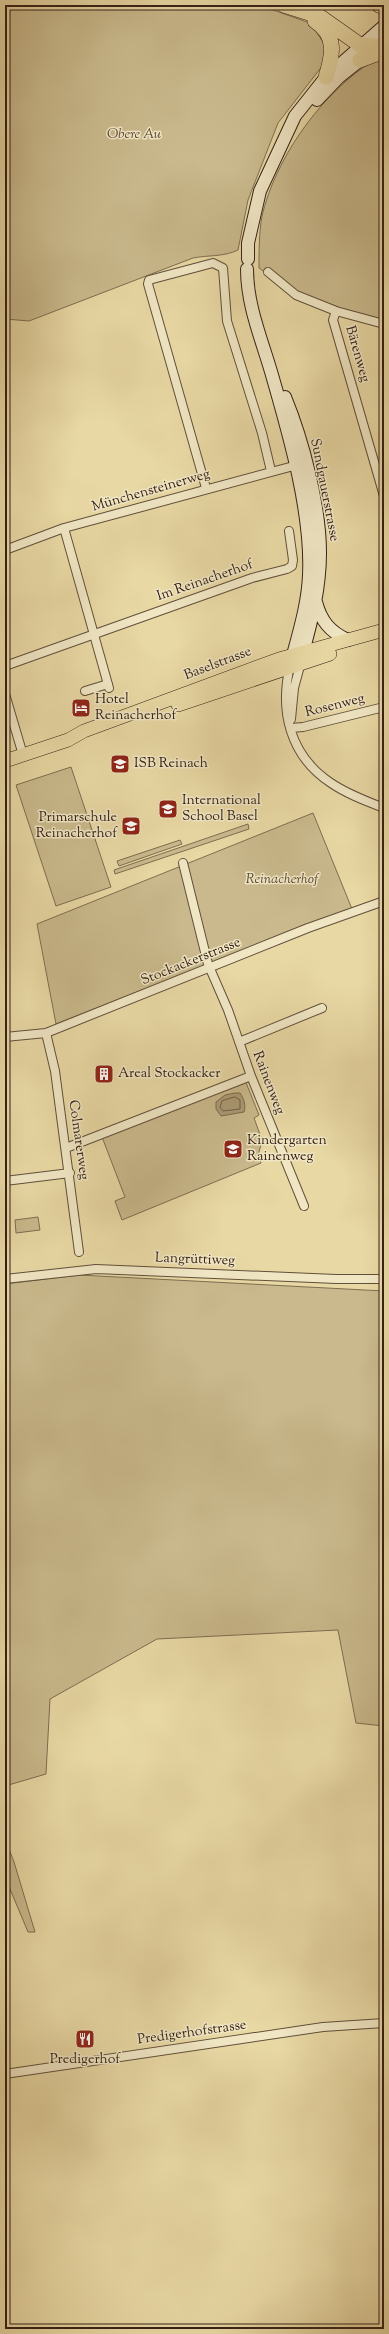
<svg xmlns="http://www.w3.org/2000/svg" width="389" height="2334" font-family="'Sorts Mill Goudy',serif">
<style>
.green{fill:#c9b98c;stroke:#7e6d51}
.water{fill:#ab9a74;stroke:#7b6a4e}
.lines{fill:none;stroke-linecap:round;stroke-linejoin:round}
.shore{stroke:#705e45;stroke-width:1}
.minor-casing{stroke:#614f3a;stroke-width:10}
.secondary-casing{stroke:#342116;stroke-width:14}
.primary-casing{stroke:#342116;stroke-width:14}
.motorway-casing{stroke:#342116;stroke-width:16}
.minor{stroke:#f0e6c4;stroke-width:8}
.secondary{stroke:#f0e6c4;stroke-width:12}
.primary{stroke:#e8d8a4;stroke-width:13}
.motorway{stroke:#e8d8a4;stroke-width:15}
.labels{text-anchor:middle;dominant-baseline:central;stroke-width:3;stroke-linejoin:round;paint-order:stroke}
.park-label{font-size:14px;font-style:italic;fill:#594734;stroke:#f0e6c4}
.street-label{font-size:14px;fill:#342116;stroke:#f0e6c4}
.poi-label{font-size:14px;fill:#342116;stroke:#f0e6c4;text-anchor:start}
</style>
<rect width="100%" height="100%" fill="#e8d8a4"/>
<filter id="stains"><feTurbulence type="fractalNoise" baseFrequency=".005" numOctaves="4"/><feColorMatrix values="0 0 0 0 .2 0 0 0 0 .09 0 0 0 0 .02 0 0 0 .5 -.17"/></filter>
<radialGradient id="worn" r=".72"><stop offset=".6" stop-color="#630" stop-opacity="0"/><stop offset="1" stop-color="#630" stop-opacity=".3"/></radialGradient>
<path class="green" d="M5,5H259L310,23L325,45L323,65L278,123L248,200L238,250C224,257 208,255 193,258L29,321L5,319Z
M384,59V324L296,295L259,268C259,251 259,233 262,216C275,160 318,99 364,67C370,63 378,61 384,59Z
M71,767L111,887L56,906L16,785Z
M313,813L352,909L296,929L56,1024L37,924Z
M248,824L249,829L115,874L114,870Z
M180,840L182,844L119,866L117,861Z
M245,1080L259,1115L254,1118L262,1140L258,1156L261,1163L122,1220L115,1201L125,1197L102,1137Z
M38,1217L40,1230L16,1233L15,1220Z
M79,1275L384,1291V1726L356,1723L338,1630L157,1639L50,1699L46,1774L5,1786V1284Z
M5,1839L14,1862L35,1932H28L5,1877Z"/>
<path class="water" d="M235,1093H240C244,1099 246,1105 244,1112L221,1116L216,1109V1102L225,1095Z"/>
<g class="lines">
<path class="shore" d="M235,1097L240,1100V1109L223,1111L220,1107L222,1101Z"/>
<defs>
<path id="minor" d="M268,272L296,295L336,311L384,324
M336,311L333,320L384,496
M206,488L148,284L149,280L213,263L223,268L227,321L262,433L271,471
M64,528L109,688
M5,550L64,528L301,464
M5,666L252,578L287,569L292,566L293,560L289,531
M290,666C279,711 290,756 331,783C347,794 366,801 384,808
M85,691L108,684
M5,694L23,755
M291,719L294,688L301,662
M291,728L303,727L384,707
M183,863L208,964L228,1010L251,1076L304,1206
M46,1033L55,1071L79,1252
M5,1037L46,1033L308,928L384,901
M239,1042L322,1008
M66,1148L251,1076
M5,1181L70,1173
M5,1279L96,1269L336,1279H384
M5,2074L323,2027L384,2023"/>
<path id="secondary" d="M317,100L339,77L384,41
M248,259V243L260,191L295,116L326,77L384,26
M247,269C247,306 262,340 272,375C289,434 312,513 309,575C308,602 300,629 293,655
M285,397C303,441 320,506 320,553C320,587 312,620 303,652
M316,602C321,621 330,632 348,640"/>
<path id="primary" d="M178,705L330,654
M5,761L68,740L84,731L279,659L384,630"/>
<path id="motorway" d="M284,5L319,16L360,45L377,46
M379,5L384,7
M315,21C337,35 333,55 326,77
M360,60L384,51"/>
</defs>
<use href="#minor" class="minor-casing"/>
<use href="#secondary" class="secondary-casing"/>
<use href="#primary" class="primary-casing"/>
<use href="#motorway" class="motorway-casing"/>
<use href="#minor" class="minor"/>
<use href="#secondary" class="secondary"/>
<use href="#primary" class="primary"/>
<use href="#motorway" class="motorway"/>
</g>
<defs>
<symbol id="hotel-square" viewBox="-11 -11 22 22"><rect x="-9" y="-9" width="18" height="18" rx="4" fill="#8f2418" stroke="#f0e6c4"/><path d="M-6-4.5h1.5V1H6V5H4.5V3h-9V5H-6ZM-4 0a1.8 1.8 0 1 1 3.6 0ZM.5 0V-2.5h3Q6-2.5 6 0Z" fill="#fff"/></symbol>
<symbol id="school-square" viewBox="-11 -11 22 22"><rect x="-9" y="-9" width="18" height="18" rx="4" fill="#8f2418" stroke="#f0e6c4"/><path d="M0-5L7-2L0 1L-7-2ZM-4 1L0 2.5L4 1V4Q0 6-4 4Z" fill="#fff"/></symbol>
<symbol id="building-square" viewBox="-11 -11 22 22"><rect x="-9" y="-9" width="18" height="18" rx="4" fill="#8f2418" stroke="#f0e6c4"/><path d="M-4-6H4V6H1V3H-1V6H-4ZM-2.5-4.3h1.7v1.8h-1.7ZM.8-4.3h1.7v1.8H.8ZM-2.5-1h1.7V.8h-1.7ZM.8-1h1.7V.8H.8Z" fill="#fff"/></symbol>
<symbol id="restaurant-square" viewBox="-11 -11 22 22"><rect x="-9" y="-9" width="18" height="18" rx="4" fill="#8f2418" stroke="#f0e6c4"/><path d="M-5-6h1v4h1v-4h1v4h1v-4h1v5L-1.5 .5V6h-2V.5L-5-1ZM5-6V6H3V1.5H1.5Q1.5-4 5-6Z" fill="#fff"/></symbol>
</defs>
<g fill-rule="evenodd">
<use href="#hotel-square" x="70" y="697" width="22" height="22"/>
<use href="#school-square" x="109" y="753" width="22" height="22"/>
<use href="#school-square" x="157" y="798" width="22" height="22"/>
<use href="#school-square" x="120" y="815" width="22" height="22"/>
<use href="#building-square" x="93" y="1063" width="22" height="22"/>
<use href="#school-square" x="222" y="1138" width="22" height="22"/>
<use href="#restaurant-square" x="74" y="2028" width="22" height="22"/>
</g>
<g class="labels">
<g class="park-label">
<text x="134" y="135">Obere Au</text>
<text x="282" y="880">Reinacherhof</text>
</g>
<g class="street-label">
<text transform="translate(357 354) rotate(74)">Bärenweg</text>
<text transform="translate(324 490) rotate(79)">Sundgauerstrasse</text>
<text transform="translate(151 491) rotate(-16)">Münchensteinerweg</text>
<text transform="translate(205 581) rotate(-19)">Im Reinacherhof</text>
<text transform="translate(218 664) rotate(-21)">Baselstrasse</text>
<text transform="translate(335 706) rotate(-14)">Rosenweg</text>
<text transform="translate(191 962) rotate(-22)">Stockackerstrasse</text>
<text transform="translate(268 1083) rotate(69)">Rainenweg</text>
<text transform="translate(78 1140) rotate(82)">Colmarerweg</text>
<text transform="translate(195 1260) rotate(2)">Langrüttiweg</text>
<text transform="translate(192 2033) rotate(-8)">Predigerhofstrasse</text>
</g>
<g class="poi-label">
<text x="95" y="700">Hotel<tspan x="95" dy="16">Reinacherhof</tspan></text>
<text x="134" y="764">ISB Reinach</text>
<text x="182" y="801">International<tspan x="182" dy="16">School Basel</tspan></text>
<text x="117" y="818" text-anchor="end">Primarschule<tspan x="117" dy="16">Reinacherhof</tspan></text>
<text x="118" y="1074">Areal Stockacker</text>
<text x="247" y="1141">Kindergarten<tspan x="247" dy="16">Rainenweg</tspan></text>
<text x="85" y="2060" text-anchor="middle">Predigerhof</text>
</g>
</g>
<rect width="389" height="2334" fill="none" stroke="#e8d8a4" stroke-width="20"/>
<rect x="6" y="6" width="377" height="2322" fill="none" stroke="#342116" stroke-width="2"/>
<rect x="10" y="10" width="369" height="2314" fill="none" stroke="#342116"/>
<rect width="100%" height="100%" filter="url(#stains)"/>
<rect width="100%" height="100%" fill="url(#worn)"/>
</svg>
